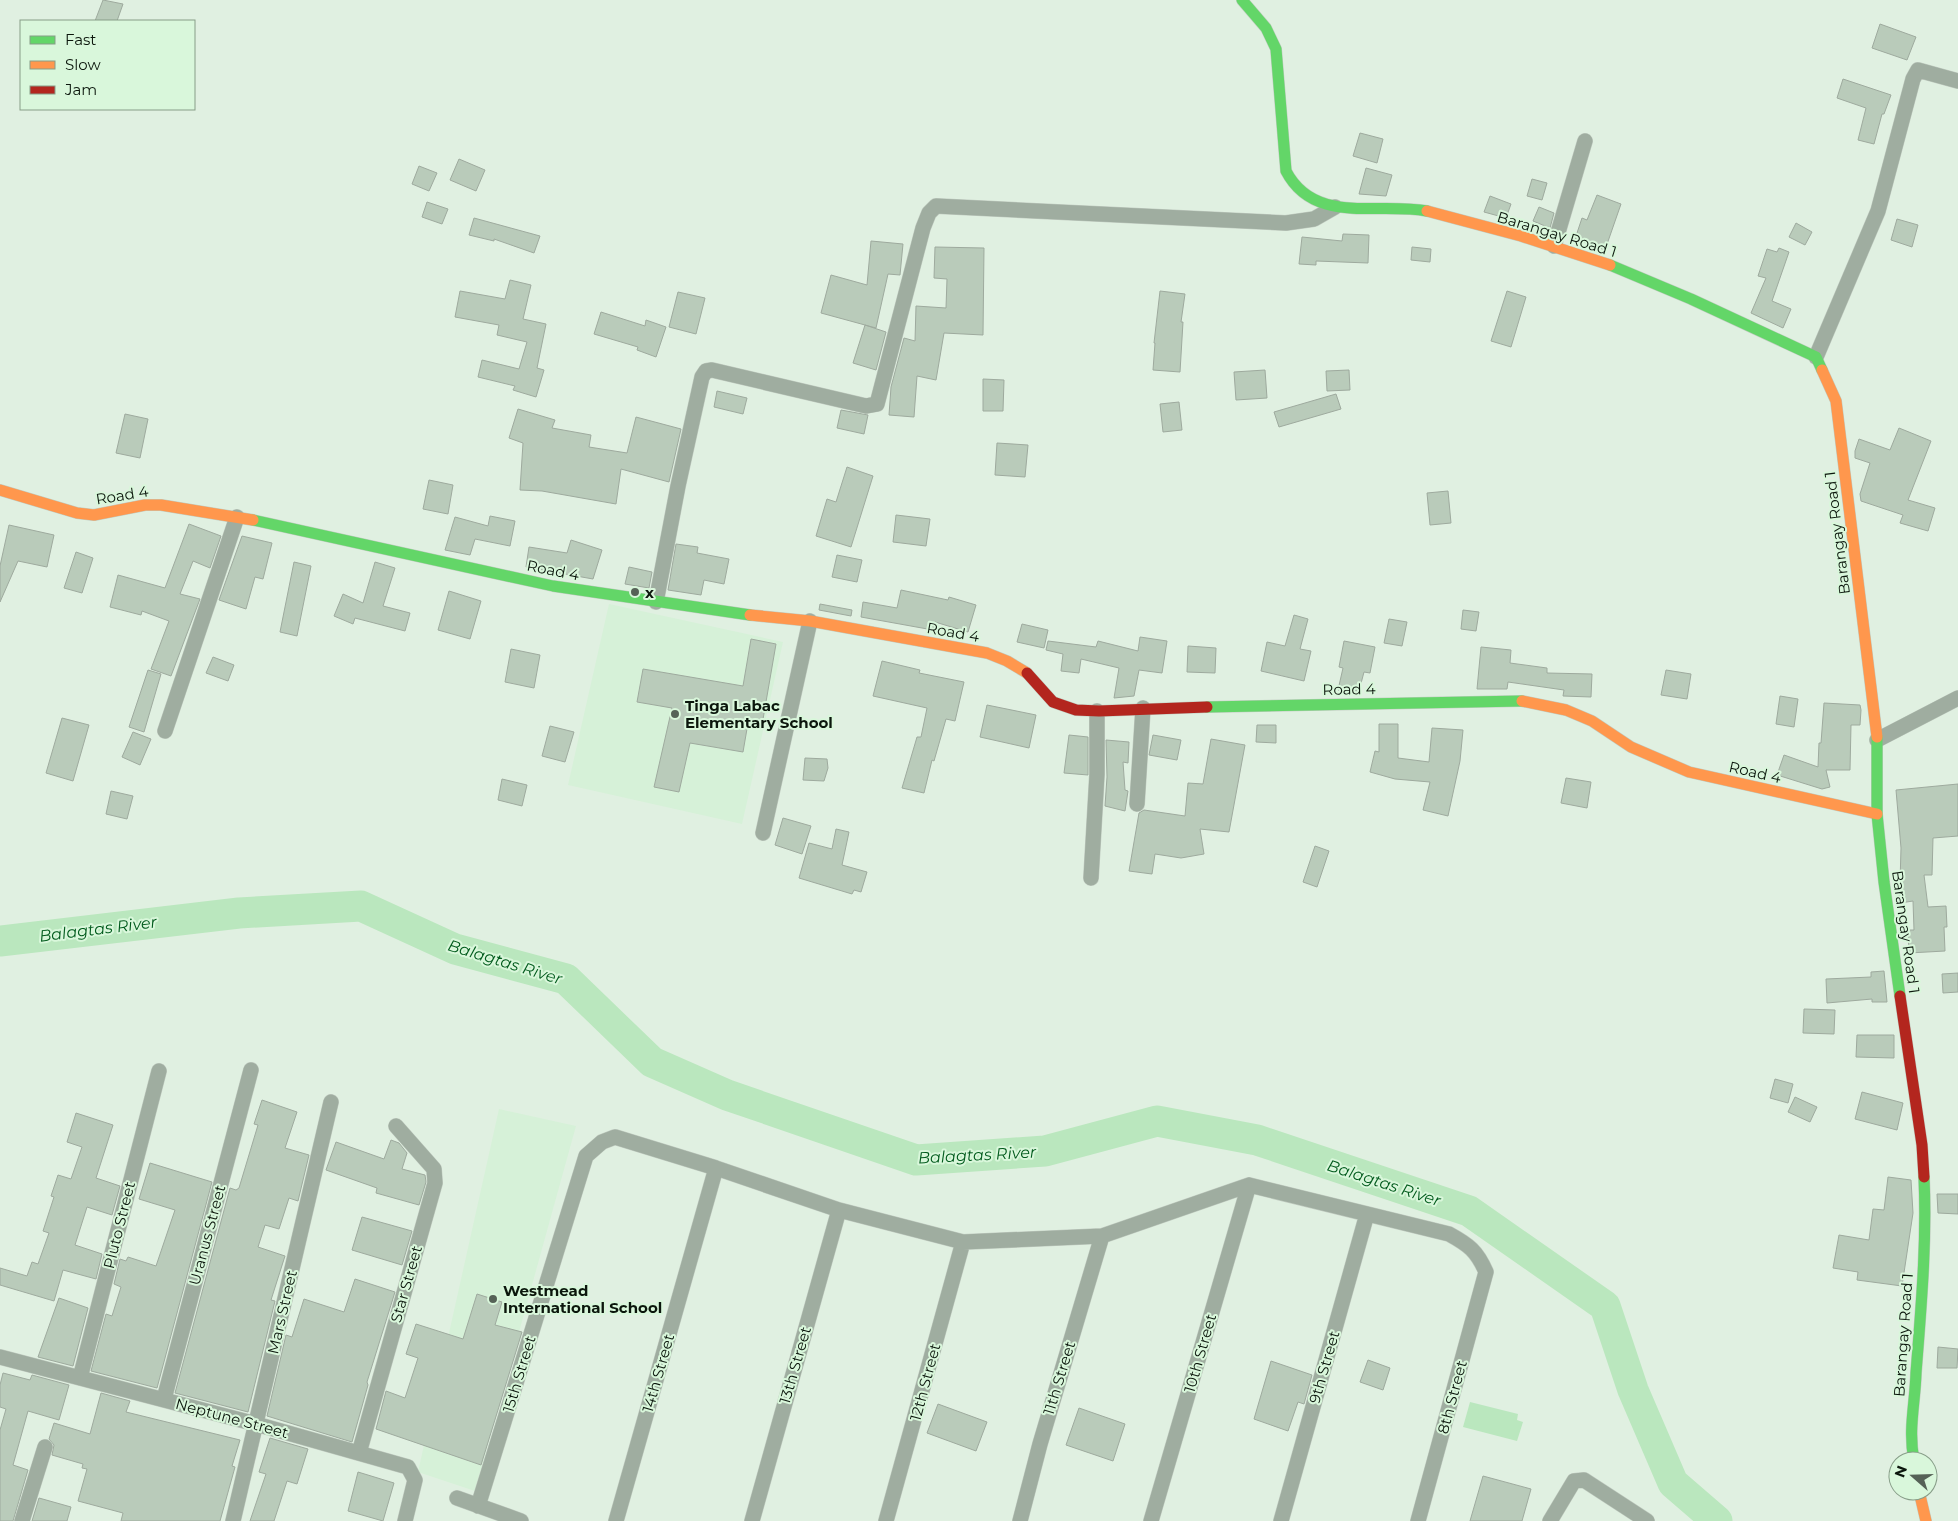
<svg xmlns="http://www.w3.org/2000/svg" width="1958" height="1521" font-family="Montserrat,sans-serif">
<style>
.built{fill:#d6f1d8}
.water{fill:#bae7be}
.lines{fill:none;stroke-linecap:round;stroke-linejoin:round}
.river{stroke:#bae7be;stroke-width:31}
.building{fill:#b9cbba;stroke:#9eaa9e}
.street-casing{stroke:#c0cbc0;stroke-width:16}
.fast-casing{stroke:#c0cbc0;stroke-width:12}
.slow-casing{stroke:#c0cbc0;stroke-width:12}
.jam-casing{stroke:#c0cbc0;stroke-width:12}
.street{stroke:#9fada0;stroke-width:15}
.fast{stroke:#63d668;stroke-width:11}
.slow{stroke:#ff974d;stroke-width:11}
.jam{stroke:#b3261e;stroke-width:11}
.poi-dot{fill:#566257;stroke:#d9f7db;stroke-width:2}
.labels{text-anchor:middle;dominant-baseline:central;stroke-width:4;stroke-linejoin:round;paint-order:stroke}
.street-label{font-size:15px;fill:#0b160c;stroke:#d9f7db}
.poi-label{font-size:15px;font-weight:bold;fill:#0b160c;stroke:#d9f7db;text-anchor:start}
.water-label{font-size:16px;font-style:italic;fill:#005a1c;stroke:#d9f7db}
</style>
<rect width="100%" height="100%" fill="#e0f0e1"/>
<path class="built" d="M609,604L783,642L742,824L568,785Z
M499,1109L576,1126L475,1491L418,1472Z"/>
<path class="water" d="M1470,1402L1518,1414L1517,1420L1523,1422L1517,1441L1463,1427Z"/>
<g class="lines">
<path class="river" d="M0,941L239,913L361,906L455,949L566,979L652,1062L727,1095L916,1160L1045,1151L1157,1121L1257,1140L1469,1211L1605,1306L1633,1390L1673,1483L1717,1521"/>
</g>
<path class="building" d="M103,0L123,4L117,21H95Z
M1880,24L1916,37L1907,60L1872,48Z
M1843,79L1891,95L1884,114H1882L1874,144L1858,140L1866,108L1837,98Z
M1360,133L1383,139L1377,163L1353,156Z
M459,159L485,170L476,191L450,180Z
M419,166L437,173L429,191L412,184Z
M1366,168L1392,175L1386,196L1359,194Z
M1532,179L1547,183L1542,200L1527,196Z
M1597,195L1621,204L1605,250L1575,239L1582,218L1587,220Z
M1490,196L1511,204L1506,218L1484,212Z
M427,202L448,209L442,224L422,217Z
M1539,207L1554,213L1550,228L1533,221Z
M474,218L540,236L534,253L494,239V241L469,235Z
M1897,219L1918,225L1912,247L1891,240Z
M1796,223L1812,232L1805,245L1789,237Z
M1343,234L1369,235L1368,263L1316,261V265L1299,264L1302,237L1342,241Z
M871,241L903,244L900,275L888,274L876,328L821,313L831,275L867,285Z
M935,247L984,248L983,335L944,333L936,380L917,376L914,417L889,415L891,387L904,338L915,341L916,306L946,308L947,279L934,278Z
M1412,247L1431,249L1430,262L1411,260Z
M1779,248L1789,252L1772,301L1791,309L1783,328L1751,313L1766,278L1758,276L1767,249L1777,252Z
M510,280L531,285L523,319L546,324L537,368L544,370L536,397L513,390L515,386L478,377L482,360L519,369L527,342L497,335L499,325L455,317L460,291L505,299Z
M1160,291L1185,294L1181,322H1183L1180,372L1153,370L1155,343H1154Z
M1507,291L1526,297L1511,347L1491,341Z
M678,292L705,298L696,334L669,327Z
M601,312L645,326L646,320L666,327L656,357L637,350L638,347L594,334Z
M865,325L886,332L876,370L853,363Z
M1265,370L1267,398L1236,400L1234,372Z
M1349,370L1350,390L1327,391L1326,371Z
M983,379L1004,380L1003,411H983Z
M717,391L747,398L743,414L714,407Z
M1336,394L1341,409L1279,427L1274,412Z
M1179,402L1182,430L1163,432L1160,404Z
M518,409L555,420L552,428L591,435L589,447L627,453L636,417L681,429L669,482L621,469L616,504L542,491L520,490L523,443L509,438Z
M841,410L868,415L864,434L837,428Z
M125,414L148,419L140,458L116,453Z
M1899,428L1931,441L1908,500L1935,508L1928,531L1900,523L1903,515L1861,501L1860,494L1870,463L1855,458V451L1859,439L1890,450Z
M997,443L1028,445L1025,477L995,475Z
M847,467L873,476L851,547L816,536L827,499L836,502Z
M429,480L453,485L448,514L423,509Z
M1448,491L1451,523L1430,525L1427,493Z
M896,515L930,519L926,546L893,542Z
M490,516L515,521L510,546L475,539L470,555L445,550L455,517L488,526Z
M189,524L221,536L210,568L193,561L180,594L200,599L171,676L151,669L169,621L142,611L141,615L110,607L118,575L165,588Z
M9,525L54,535L47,567L18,561L0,602V566Z
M242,536L272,543L263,579L255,577L246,609L219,600Z
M571,540L602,550L593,579L526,567L529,547L567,553Z
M676,544L698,547L697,553L729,559L724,584L704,580L701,595L668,590Z
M76,552L93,558L82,593L64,588Z
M837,555L862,560L857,582L832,577Z
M294,562L311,566L297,636L280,632Z
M375,562L395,568L383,606L410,613L405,631L355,618L353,624L334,616L343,594L363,603Z
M629,567L652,572L649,588L625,584Z
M901,590L948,600L949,597L976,605L968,632L935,622L933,630L861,617L863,602L897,608Z
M449,591L481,601L470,639L438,630Z
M820,604L852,610L851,616L819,610Z
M1463,610L1479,612L1476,631L1461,629Z
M1294,615L1308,619L1300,649L1311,651L1304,681L1261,671L1267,642L1285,646Z
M1389,619L1407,622L1402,646L1384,643Z
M1022,624L1048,630L1044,648L1017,642Z
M1140,637L1167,641L1162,673L1139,670L1134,696L1114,698L1119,668L1081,659L1079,673L1061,671L1063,654L1046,650L1048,641L1096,647L1098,641L1138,651Z
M751,639L776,644L762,725L748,723L743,752L690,743L679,792L654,787L672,708L637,702L643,669L743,686Z
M1344,641L1375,647L1370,673L1364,672L1359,691L1338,690L1343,668L1339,667Z
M1188,646L1216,648L1215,673L1187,672Z
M1481,647L1511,650L1510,663L1547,668V673L1592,674L1591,697L1563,696L1564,690L1508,682L1507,689H1477Z
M511,649L540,655L534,688L505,682Z
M213,657L234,665L228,681L206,673Z
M882,661L920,670L919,673L964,682L955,721L946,719L934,761L932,760L924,793L902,788L917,737H921L927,708L873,696Z
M148,670L161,674L144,732L129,727Z
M1666,670L1691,674L1687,699L1661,695Z
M1780,696L1798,699L1794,727L1776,724Z
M1824,703L1860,705L1861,710L1860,725H1851L1850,770H1826L1830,787L1822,789L1777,775L1784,755L1818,767L1819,743H1821Z
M987,705L1036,715L1029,748L980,737Z
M62,718L89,725L73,781L46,773Z
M1379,724H1398V758L1429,762L1432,728L1463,730L1460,761L1448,816L1423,810L1430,782L1395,779L1370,772L1375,751L1379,752Z
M1257,725H1276V743L1256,742Z
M550,726L574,732L565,762L542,756Z
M133,732L151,739L140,765L122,757Z
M1069,735L1088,737V775L1064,773Z
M1153,735L1181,740L1177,760L1149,755Z
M1211,739L1245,745L1229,832L1200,829L1204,854L1181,858L1155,854L1152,874L1129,871L1139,813L1144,810L1185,816L1188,783L1203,784Z
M1106,740L1129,742L1128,763L1123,762L1125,790L1128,791L1125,811L1105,806L1107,777Z
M805,758L827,759L828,768L824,781L803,780Z
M1566,778L1591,782L1587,808L1561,803Z
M502,779L527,785L522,806L498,800Z
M1958,784V836L1933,838L1932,875H1924L1928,907L1946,906L1947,927H1944L1945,951L1909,953L1908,930H1914L1913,901L1900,903L1897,883H1900L1901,848L1896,790Z
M111,791L133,796L127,819L106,814Z
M783,818L811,826L802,854L775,845Z
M836,829L849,832L842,865L867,872L861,892L854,890L852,894L799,878L809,843L832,849Z
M1315,846L1329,851L1317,887L1303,882Z
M1884,971L1887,1002H1872V999L1827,1003L1826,979L1871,977V972Z
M1958,973V992L1943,993L1942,974Z
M1804,1009L1835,1010L1834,1034L1803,1033Z
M1857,1035H1894V1058L1856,1057Z
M1775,1079L1793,1084L1788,1103L1770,1098Z
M1862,1092L1903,1103L1897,1130L1855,1119Z
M1795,1097L1817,1107L1810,1122L1788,1112Z
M262,1100L297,1112L285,1148L309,1155L298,1201L289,1198L279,1229L265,1225L258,1247L285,1256L271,1300L275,1301L248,1412L175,1393L230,1188L236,1190L239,1188L258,1125L254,1124Z
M76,1113L113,1125L96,1178L120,1186L112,1215L87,1207L75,1245L102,1254L96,1279L63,1270L54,1301L0,1285V1268L27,1276L32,1262L38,1264L49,1233L43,1231L54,1197L51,1196L58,1175L71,1179L82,1147L67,1142Z
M391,1140L399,1143L407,1153L402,1169L425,1175L426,1182L419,1205L376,1193L377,1188L326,1170L336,1142L384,1159Z
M150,1163L212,1182L157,1388L91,1371L106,1314L112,1316L121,1287L114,1284L120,1259L126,1261L128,1257L156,1266L175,1210L139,1199Z
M1888,1177L1911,1180L1913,1213L1902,1286L1857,1280L1858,1272L1833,1268L1839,1235L1869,1240L1873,1209L1884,1210Z
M1937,1194H1958V1214L1938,1213Z
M362,1217L412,1231L402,1265L352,1250Z
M355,1279L395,1292L367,1382L368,1385L352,1442L267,1416L286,1335L292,1337L304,1299L344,1312Z
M477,1294L502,1302L495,1325L522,1332L481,1465L376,1429L386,1391L405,1398L418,1358L406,1354L416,1324L463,1339Z
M59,1298L88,1308L73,1366L38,1357Z
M1938,1347L1958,1349L1957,1368H1937Z
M1368,1360L1390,1368L1383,1390L1360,1382Z
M1271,1361L1312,1375L1304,1404L1298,1402L1288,1431L1254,1419Z
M3,1373L30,1380L32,1375L69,1385L59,1420L28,1411L13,1465L28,1470L13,1521H0V1430L6,1409L0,1407V1385Z
M101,1393L130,1401L126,1412L240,1440L232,1466L235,1467L220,1521H121L123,1513L78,1501L87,1469L82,1468L83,1464L52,1455L54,1445L49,1439L54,1423L90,1434Z
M938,1404L987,1422L976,1451L927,1433Z
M1079,1408L1125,1424L1113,1461L1066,1445Z
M270,1438L308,1449L297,1484L287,1481L274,1521H250L266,1474L259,1472Z
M358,1472L394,1483L383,1521L348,1511Z
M1483,1476L1531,1489L1522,1521H1470Z
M39,1498L71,1507L67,1521H32Z"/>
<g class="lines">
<defs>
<path id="street" d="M1554,246L1585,141
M1816,357L1878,211L1913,79L1918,70L1958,81
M656,602L678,486L702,377L706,371L712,370L866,406L877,404L923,228L929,213L936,206L1286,223L1314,219L1335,207
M165,731L237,517
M1877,740L1958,698
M1137,804L1143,708
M763,833L810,621
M1091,878L1097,774V711
M0,1357L256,1424L408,1467L415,1480L405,1521
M80,1378L159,1071
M164,1399L251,1070
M359,1453L435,1183L434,1169L396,1126
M457,1498L521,1521
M478,1506L586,1156L602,1142L615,1137L716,1168L839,1210L963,1242L1102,1236L1249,1185L1449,1234C1469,1245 1477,1251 1486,1272L1418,1521
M22,1521L45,1447
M233,1521L331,1102
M616,1521L716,1168
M752,1521L839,1210
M886,1521L963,1242
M1020,1521L1040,1444L1102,1236
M1151,1521L1249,1185
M1281,1521L1367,1214
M1550,1521L1574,1481L1584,1480L1647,1521"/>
<path id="fast" d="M1242,0L1266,28L1276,49L1286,171C1314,225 1377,202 1427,211
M1610,265L1691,299L1816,357L1822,370
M253,520L553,586L750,615
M1207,707L1522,701
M1877,737V814L1884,882L1900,996
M1914,1461C1908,1429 1915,1405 1916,1373C1921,1308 1927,1243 1924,1177"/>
<path id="slow" d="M1427,211L1521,236L1610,265
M1822,370L1836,401L1877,737
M0,490L77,513L94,515L145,505H161L253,520
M750,615L810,621L987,653L1007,661L1027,673
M1522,701L1566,710L1592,721L1631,747L1689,772L1877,814
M1919,1491L1926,1521"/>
<path id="jam" d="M1027,673L1053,702L1076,710L1099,711L1207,707
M1900,996L1922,1145L1924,1177"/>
</defs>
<use href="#street" class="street-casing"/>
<use href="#fast" class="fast-casing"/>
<use href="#slow" class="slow-casing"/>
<use href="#jam" class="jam-casing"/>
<use href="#street" class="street"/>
<use href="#fast" class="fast"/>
<use href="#slow" class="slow"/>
<use href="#jam" class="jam"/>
</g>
<g class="poi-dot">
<circle cx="635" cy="592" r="5"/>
<circle cx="675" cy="714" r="5"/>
<circle cx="493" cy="1299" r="5"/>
</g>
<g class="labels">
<g class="street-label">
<text transform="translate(1557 234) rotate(17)">Barangay Road 1</text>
<text transform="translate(122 495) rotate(-9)">Road 4</text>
<text transform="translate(1837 533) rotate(-97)">Barangay Road 1</text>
<text transform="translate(553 570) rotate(11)">Road 4</text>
<text transform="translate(953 632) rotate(10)">Road 4</text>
<text transform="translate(1349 689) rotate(-1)">Road 4</text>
<text transform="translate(1755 772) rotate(13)">Road 4</text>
<text transform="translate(1906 932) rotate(82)">Barangay Road 1</text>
<text transform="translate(119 1225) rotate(-76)">Pluto Street</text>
<text transform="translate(207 1235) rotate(-75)">Uranus Street</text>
<text transform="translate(406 1284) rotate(-74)">Star Street</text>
<text transform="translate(282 1312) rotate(-77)">Mars Street</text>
<text transform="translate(1903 1335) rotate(-86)">Barangay Road 1</text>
<text transform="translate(1200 1353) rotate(-74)">10th Street</text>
<text transform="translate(795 1365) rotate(-74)">13th Street</text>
<text transform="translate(1324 1367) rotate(-74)">9th Street</text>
<text transform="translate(658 1373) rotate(-74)">14th Street</text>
<text transform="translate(519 1374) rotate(-73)">15th Street</text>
<text transform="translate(1059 1378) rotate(-73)">11th Street</text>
<text transform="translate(925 1382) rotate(-75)">12th Street</text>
<text transform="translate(1452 1397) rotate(-75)">8th Street</text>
<text transform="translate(232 1418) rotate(15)">Neptune Street</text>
</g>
<g class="poi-label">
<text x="645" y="592">x</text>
<text x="685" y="705">Tinga Labac<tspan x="685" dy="17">Elementary School</tspan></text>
<text x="503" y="1290">Westmead<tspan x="503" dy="17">International School</tspan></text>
</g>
<g class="water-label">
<text transform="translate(98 929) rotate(-7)">Balagtas River</text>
<text transform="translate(505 962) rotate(17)">Balagtas River</text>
<text transform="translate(977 1155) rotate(-3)">Balagtas River</text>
<text transform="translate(1384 1183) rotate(18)">Balagtas River</text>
</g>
</g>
<rect x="20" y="20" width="175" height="90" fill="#d9f7db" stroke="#879d88"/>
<rect x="30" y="36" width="25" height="8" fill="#63d668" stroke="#879d88"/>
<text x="65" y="45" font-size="15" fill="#0b160c">Fast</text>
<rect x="30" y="61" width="25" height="8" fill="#ff974d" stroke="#879d88"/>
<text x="65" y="70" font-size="15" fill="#0b160c">Slow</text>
<rect x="30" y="86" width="25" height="8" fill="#b3261e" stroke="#879d88"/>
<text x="65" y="95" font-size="15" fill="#0b160c">Jam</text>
<g transform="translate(1913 1476) rotate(290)"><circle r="24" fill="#d9f7db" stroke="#879d88"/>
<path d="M0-4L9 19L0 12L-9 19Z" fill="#566257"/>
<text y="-8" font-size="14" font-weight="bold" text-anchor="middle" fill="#0b160c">N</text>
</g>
</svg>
